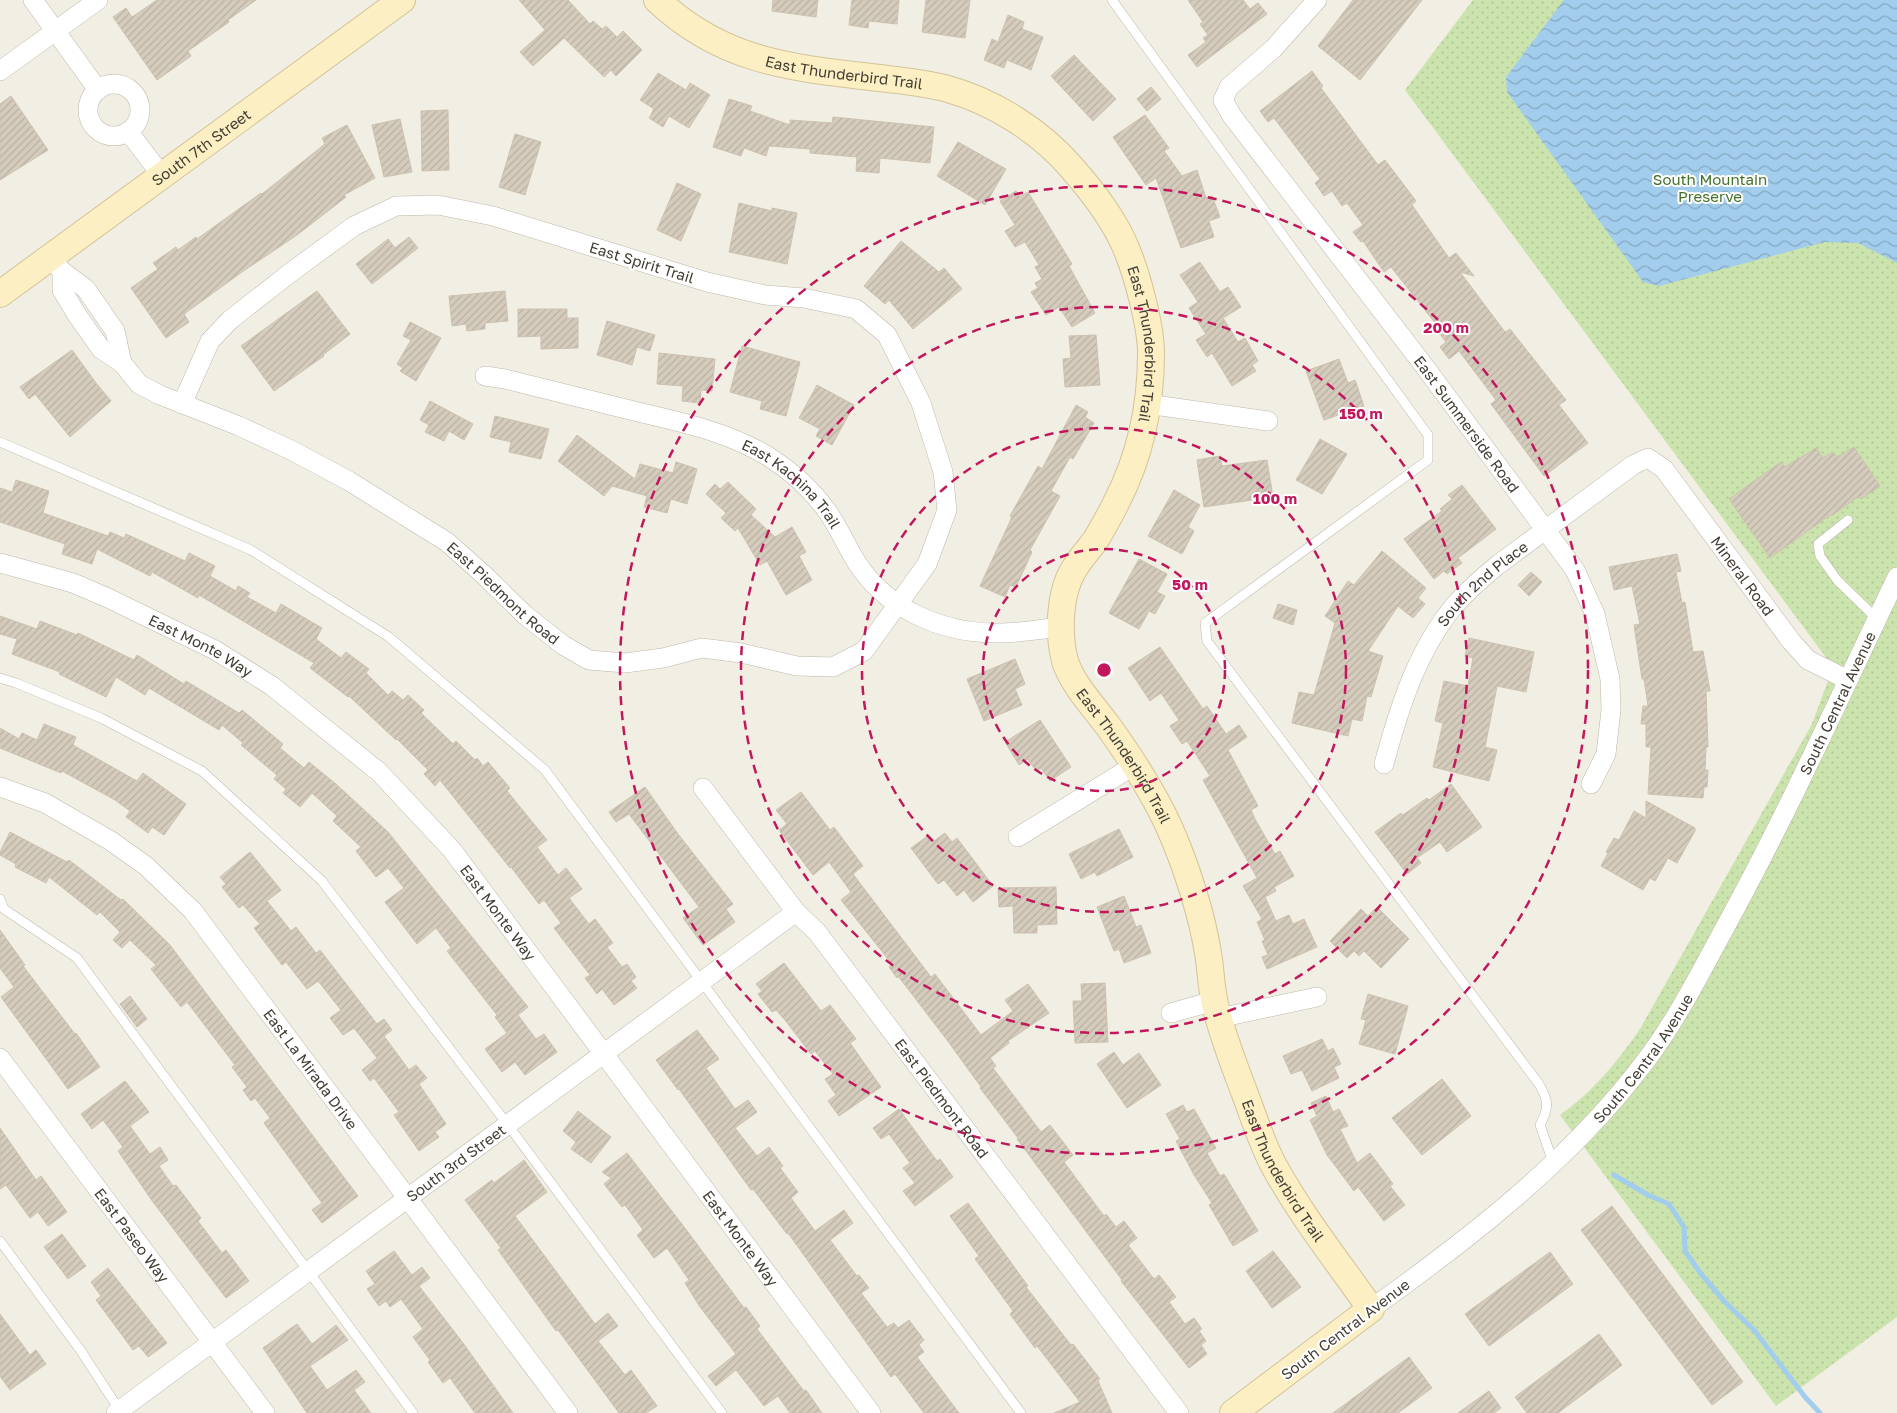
<svg xmlns="http://www.w3.org/2000/svg" width="1897" height="1413" font-family="'Golos Text',sans-serif">
<style>
.park{fill:url(#park-dots)}
.water{fill:url(#water-waves)}
.lines{fill:none;stroke-linecap:round;stroke-linejoin:round}
.stream{stroke:#a2cdec;stroke-width:5}
.building{fill:url(#building-hatch);stroke:#cdc1ae}
.lane-casing{stroke:#bfb8aa;stroke-width:10}
.street-casing{stroke:#bfb8aa;stroke-width:20}
.secondary-casing{stroke:#d3c398;stroke-width:28}
.lane{stroke:#fff;stroke-width:9}
.street{stroke:#fff;stroke-width:19}
.secondary{stroke:#fcefc4;stroke-width:26}
.ring{fill:none;stroke:#c2185b;stroke-width:2.5;stroke-dasharray:9 6}
.labels{text-anchor:middle;dominant-baseline:central;stroke-width:4;stroke-linejoin:round;paint-order:stroke}
.street-label{font-size:15px;fill:#433e34;stroke:#fff}
.park-label{font-size:15px;fill:#45722b;stroke:#fff}
.centre{fill:#c2185b;stroke:#fff;stroke-width:2.5}
.ring-label{font-size:15px;text-anchor:middle;font-weight:bold;fill:#c2185b;stroke:#fff;stroke-width:4;stroke-linejoin:round;paint-order:stroke}
</style>
<defs>
<pattern id="park-dots" width="8" height="8" patternUnits="userSpaceOnUse" patternTransform="scale(1.25)"><rect width="8" height="8" fill="#cbe4ae"/><path d="M2 2h.1M6 6h.1" fill="none" stroke="#b0c596" stroke-width="1.8" stroke-linecap="round"/></pattern>
<pattern id="water-waves" width="16" height="10" patternUnits="userSpaceOnUse" patternTransform="scale(1.25)"><rect width="16" height="10" fill="#a2cdec"/><path d="M0 5q4-4 8 0t8 0" fill="none" stroke="#86a8c0"/></pattern>
<pattern id="building-hatch" width="6" height="6" patternUnits="userSpaceOnUse" patternTransform="scale(1.25)"><rect width="6" height="6" fill="#d5ccbd"/><path d="M-1 1l2-2M0 6l6-6M5 7l2-2" fill="none" stroke="#b8b0a3"/></pattern>
</defs>
<rect width="100%" height="100%" fill="#f1eee4"/>
<path class="park" d="M1473,0H1897V1317L1776,1406L1560,1115C1592,1093 1618,1061 1640,1029L1812,724L1833,667L1405,90Z"/>
<path class="water" d="M1564,0H1897V263L1858,243L1825,242L1659,286L1643,282L1507,92L1506,77Z"/>
<g class="lines">
<path class="stream" d="M1614,1175L1648,1195L1669,1204L1684,1227L1685,1251L1701,1274L1725,1302L1754,1330L1805,1397L1820,1413"/>
</g>
<path class="building" d="M157,0H256L228,20L229,22L188,51L191,56L157,80L113,17L126,8L132,17Z
M519,0H568L590,24L593,21L602,29L606,26L617,37L623,31L642,50L616,76L611,70L604,77L564,38L533,66L520,52L545,30Z
M773,0H818L816,17L772,11Z
M852,0H899L897,24L869,21L868,28L849,25Z
M926,0H970L965,38L922,32Z
M1188,0H1243L1250,9L1258,3L1267,14L1197,67L1188,55L1206,42L1203,38L1208,35L1200,24L1203,22Z
M1353,0H1422L1360,80L1318,46Z
M1008,15L1024,22L1022,29L1043,37L1031,70L1007,60L1004,68L984,60L992,39L998,42Z
M1074,55L1116,99L1093,121L1051,76Z
M1312,71L1323,86L1321,88L1378,165L1385,160L1416,201L1412,205L1449,258L1456,253L1474,276L1460,272L1505,332L1510,329L1566,400L1559,405L1588,443L1544,476L1491,404L1496,400L1459,351L1449,359L1440,347L1446,342L1434,326L1436,324L1391,267L1384,272L1363,241L1361,242L1353,232L1363,225L1347,203L1342,206L1332,191L1324,196L1315,183L1320,179L1274,118L1268,122L1260,111Z
M658,73L686,90L690,83L710,95L689,128L669,116L663,127L649,118L654,109L640,100Z
M1151,87L1161,99L1147,111L1137,99Z
M11,96L48,150L0,180V104Z
M729,99L752,106L750,111L790,125V120L832,123L833,117L934,127L930,163L880,158L879,173L856,171L857,157L810,153V149L769,146L766,156L744,148L741,156L713,147Z
M448,110L449,170L422,171L421,111Z
M1145,115L1169,148L1164,151L1182,176L1197,170L1206,198L1212,196L1220,217L1209,221L1214,237L1181,248L1156,178L1146,185L1113,137Z
M400,119L412,172L384,177L372,125Z
M347,125L375,178L344,195L346,197L297,235L242,272L184,314L189,322L166,338L131,288L158,269L153,263L176,247L178,250L196,237L197,239L261,193L262,194L325,144L322,138Z
M515,134L541,142L525,195L499,187Z
M958,142L1006,169L985,205L937,176Z
M677,183L701,194L681,241L657,230Z
M1016,191L1020,197L1028,192L1072,264L1069,266L1095,313L1072,327L1059,307L1046,315L1031,292L1038,288L1035,283L1042,279L1035,267L1039,265L1025,242L1015,247L1005,231L1015,225L1000,201Z
M739,203L772,211V208L797,213L787,264L729,252Z
M409,237L418,248L372,284L356,264L388,239L395,248Z
M901,241L939,272L944,268L962,289L913,329L889,300L885,304L864,286Z
M1200,262L1220,292L1228,287L1241,307L1223,318L1238,342L1245,338L1258,361L1252,365L1256,371L1232,386L1212,353L1207,357L1196,340L1206,334L1189,308L1198,302L1180,275Z
M317,291L350,334L323,355L324,356L274,391L241,346Z
M505,291L508,321L485,323V329L467,331L466,324L452,326L449,296Z
M518,309H567V318H578V348L541,349V336L518,337Z
M607,321L655,335L650,351L637,347L632,365L597,355Z
M410,322L441,338L416,381L400,371L403,368L397,364L411,340L403,336Z
M1096,335L1100,385L1065,387L1063,359L1071,358L1069,336Z
M742,346L800,362L786,416L760,409L762,401L730,392Z
M72,350L96,383L111,401L70,437L35,394L29,399L20,387Z
M659,353L715,359L712,391L701,390L700,403L682,401L683,386L657,384Z
M1339,359L1348,383L1355,380L1364,406L1324,420L1306,371Z
M817,385L854,405L832,445L816,436L820,429L799,418Z
M430,401L473,424L464,440L449,431L444,441L425,432L429,425L420,420Z
M1076,405L1088,412L1085,417L1094,423L1073,459L1070,457L1051,491L1060,496L1030,550L1032,552L1016,587L1010,585L1005,597L980,586L1012,517L1010,516L1038,466L1042,469Z
M495,416L549,429L541,459L509,452L511,442L490,437Z
M577,435L635,479L640,464L673,473L676,462L697,469L687,504L671,499L667,513L644,507L647,496L612,486L604,496L558,461Z
M1320,439L1347,454L1322,494L1296,480Z
M1854,447L1880,486L1861,499L1859,496L1831,516L1830,515L1770,558L1729,499L1781,462L1785,467L1816,448L1823,458L1833,452L1837,457Z
M1220,456L1222,466L1267,460L1273,497L1204,507L1197,460Z
M16,480L49,491L43,513L108,536L110,532L124,538L126,534L185,561L189,553L215,566L210,576L236,591L238,586L250,593L247,597L276,613L281,604L322,628L316,639L341,658L346,652L369,669L366,673L388,695L392,691L403,700L408,695L424,710L421,713L453,744L456,741L475,760L477,758L483,766L488,762L510,788L507,791L547,840L537,847L558,875L566,868L582,889L569,898L589,924L595,919L613,943L607,947L622,967L627,964L636,977L631,981L637,988L614,1005L602,989L597,994L585,978L590,975L554,928L561,923L544,900L539,904L511,867L510,868L440,780L435,786L424,774L428,770L397,739L396,740L349,696L348,697L310,668L314,663L199,595L198,598L152,572L150,576L97,549L92,564L62,554L65,544L0,522V488L12,492Z
M728,482L756,509L751,515L775,537L792,527L806,552L799,556L812,580L786,595L767,561L760,565L738,528L735,531L721,518L726,513L706,494L715,484L720,489Z
M1462,485L1496,529L1458,558L1462,563L1447,574L1444,571L1434,579L1404,539L1442,511L1440,509L1452,499L1448,495Z
M1174,490L1200,505L1188,527L1194,531L1182,554L1148,536Z
M1382,551L1426,588L1418,598L1425,604L1413,618L1398,606L1368,651L1383,656L1371,697L1367,696L1362,721L1352,719L1348,736L1292,723L1299,692L1314,695L1335,623L1325,616L1348,581L1354,585Z
M1677,554L1681,571L1676,572L1682,603L1685,602L1693,652L1703,651L1710,691H1706L1708,747H1706L1705,770H1708L1707,787H1704L1703,798L1648,794L1651,747H1646V724H1641L1643,706H1648L1644,679H1642L1634,625L1640,624L1632,586L1614,590L1609,567Z
M1139,559L1167,574L1157,592L1165,596L1155,614L1149,611L1139,629L1109,613Z
M1531,572L1542,582L1529,596L1518,585Z
M1278,604L1297,610L1293,625L1273,618Z
M0,616L37,629L40,621L77,635L78,633L134,660L137,655L184,684L186,681L239,713L242,710L283,744L280,748L304,768L309,762L336,784L388,832L528,1007L518,1015L536,1039L544,1034L557,1052L525,1075L515,1062L502,1072L485,1049L507,1033L495,1017L497,1015L447,951L451,948L436,928L417,944L385,902L404,888L388,868L376,877L356,851L361,847L333,821L337,816L312,793L300,807L283,793L286,789L274,779L277,775L241,745L243,743L222,725L219,730L149,688L145,695L116,677L106,697L59,674L60,672L12,654L17,639L0,634Z
M1469,638L1534,652L1526,692L1497,686L1485,747L1497,750L1489,781L1433,767L1443,723L1435,721L1444,681L1468,686L1473,658L1465,656Z
M1160,647L1203,709L1207,706L1226,734L1239,725L1247,737L1228,750L1258,806L1251,810L1255,819L1275,854L1280,851L1294,876L1274,887L1276,891L1265,897L1276,921L1289,915L1293,924L1304,919L1317,947L1267,969L1262,957L1268,955L1262,941L1265,940L1257,922L1262,919L1243,886L1257,878L1203,780L1210,776L1187,741L1182,744L1170,726L1179,720L1161,693L1150,701L1128,668Z
M1015,659L1025,684L1015,689L1022,705L984,721L967,679Z
M1040,720L1071,767L1050,781L1041,768L1036,771L1028,759L1019,765L1005,742Z
M44,724L76,737L73,745L137,781L143,773L186,804L164,835L152,827L148,833L126,817L130,811L115,800L62,771L61,773L0,748V728L19,739L22,733L37,740Z
M1451,784L1482,827L1447,852L1440,842L1417,858L1421,863L1407,874L1375,832L1401,813L1403,815L1427,798L1429,800Z
M645,787L678,834L733,904L726,909L735,922L703,945L683,918L699,907L629,814L616,822L609,812Z
M801,792L830,830L834,827L863,866L853,874L931,977L935,974L981,1035L1013,1011L1005,1000L1028,984L1049,1013L1008,1041L1009,1043L990,1058L996,1066L993,1068L1041,1132L1050,1125L1073,1155L1064,1162L1104,1216L1106,1214L1116,1227L1124,1221L1137,1238L1128,1245L1154,1279L1159,1275L1176,1297L1169,1302L1185,1324L1194,1318L1202,1329L1199,1331L1206,1341L1201,1345L1207,1354L1189,1368L1121,1281L1122,1280L1085,1230L1017,1139L1018,1138L980,1088L981,1087L947,1040L898,976L897,978L889,967L892,964L841,900L851,892L829,862L813,875L779,830L787,824L776,810Z
M1646,801L1695,828V831L1677,863L1668,858L1655,881L1650,878L1643,890L1601,866L1608,853L1606,852L1614,838L1619,840L1634,811L1646,818Z
M1119,829L1133,857L1097,876L1095,872L1081,879L1069,854Z
M10,832L67,862L69,860L121,900L123,899L170,945L358,1196L322,1223L312,1210L322,1203L264,1123L270,1118L255,1098L251,1101L243,1090L247,1087L232,1067L235,1065L187,1002L181,1007L151,969L156,965L130,940L122,948L113,940L120,932L100,912L97,915L49,877L46,883L15,867L16,864L0,855V852Z
M945,833L952,842L957,838L993,886L973,902L964,890L957,896L944,880L938,884L911,848L929,835L934,841Z
M250,852L281,890L267,901L291,931L296,927L316,953L320,950L377,1024L384,1019L392,1030L384,1036L409,1070L416,1065L427,1078L419,1084L446,1124L435,1132L439,1137L419,1151L394,1115L399,1112L374,1078L370,1081L362,1070L377,1058L354,1028L343,1035L330,1018L341,1010L318,981L307,989L286,962L282,965L254,928L260,924L243,905L239,908L222,887L226,884L220,877Z
M1056,887L1057,924L1037,925V933H1014L1013,906L999,907L998,888Z
M1124,896L1136,927L1141,925L1151,953L1124,963L1119,949L1114,951L1097,907Z
M1377,907L1409,939L1381,968L1364,951L1359,956L1354,951L1347,958L1330,941L1361,909L1368,916Z
M0,930L25,965L23,966L75,1034L76,1033L100,1067L68,1089L1,997L14,987L0,968Z
M784,963L821,1011L830,1005L856,1039L850,1043L881,1087L839,1116L828,1101L836,1095L825,1079L833,1074L815,1051L811,1054L785,1020L776,1010L772,1012L758,994L762,991L756,984Z
M1105,983L1108,1042L1075,1043L1073,1001H1082L1081,984Z
M1368,994L1408,1006L1395,1054L1359,1044L1366,1020L1361,1019Z
M130,996L147,1019L137,1027L120,1004Z
M697,1030L719,1059L706,1068L735,1109L748,1100L757,1112L735,1128L757,1156L769,1147L783,1166L780,1168L798,1192L791,1198L815,1231L844,1210L853,1223L830,1240L857,1276L859,1275L869,1288L861,1293L887,1327L894,1323L898,1328L909,1320L924,1340L919,1345L924,1352L917,1357L959,1413H924L895,1374L891,1377L788,1233L787,1234L753,1189L751,1190L679,1089L678,1090L656,1060Z
M1322,1039L1328,1051L1333,1048L1341,1064L1334,1067L1339,1078L1312,1091L1302,1070L1291,1074L1283,1056Z
M1114,1052L1123,1065L1139,1053L1161,1085L1127,1108L1097,1064Z
M1442,1079L1471,1116L1422,1155L1392,1118Z
M125,1081L149,1112L130,1126L150,1154L160,1147L168,1160L159,1166L173,1186L176,1185L201,1218L198,1221L222,1253L226,1250L249,1281L226,1298L153,1202L118,1151L123,1147L103,1120L92,1129L81,1114Z
M1326,1096L1333,1112L1339,1109L1348,1126L1340,1129L1357,1163L1370,1153L1393,1184L1390,1186L1405,1205L1384,1221L1358,1187L1354,1191L1327,1155L1310,1120L1317,1116L1311,1103Z
M1183,1105L1187,1112L1194,1109L1216,1148L1207,1153L1220,1176L1224,1174L1258,1231L1233,1246L1209,1205L1212,1203L1194,1175L1176,1141L1180,1139L1166,1114Z
M899,1109L937,1161L940,1159L953,1177L915,1206L903,1191L915,1183L903,1168L910,1163L889,1134L881,1139L873,1128Z
M578,1111L611,1137L591,1163L571,1149L576,1142L563,1131Z
M0,1128L36,1180L41,1176L67,1212L48,1226L38,1212L30,1218L6,1185L0,1189Z
M627,1153L688,1232L744,1308L746,1307L760,1326L757,1329L804,1391L806,1390L822,1413H790L778,1396L764,1406L736,1370L716,1386L708,1376L736,1354L700,1307L685,1283L689,1280L667,1248L654,1258L637,1235L643,1230L625,1205L622,1207L604,1184L611,1178L602,1172Z
M524,1160L547,1192L515,1216L595,1324L608,1313L618,1326L598,1341L625,1375L631,1370L657,1406L646,1413H619L558,1330L556,1331L498,1250L501,1248L465,1200L492,1180L494,1183Z
M968,1203L1028,1286L1026,1287L1071,1345L1073,1344L1100,1379L1098,1381L1112,1413H1054L1080,1402L1037,1346L1035,1348L1010,1314L1013,1311L975,1259L979,1256L950,1216Z
M1612,1206L1743,1382L1712,1405L1581,1230Z
M62,1234L86,1266L68,1279L44,1247Z
M394,1251L412,1275L422,1267L430,1278L419,1286L463,1343L513,1413H475L450,1378L443,1383L428,1362L430,1360L413,1337L423,1329L401,1299L390,1307L386,1301L379,1306L367,1289L375,1284L366,1271Z
M1273,1251L1301,1287L1272,1308L1246,1271Z
M1550,1252L1573,1284L1489,1346L1465,1314Z
M108,1268L167,1343L148,1357L139,1346L133,1350L96,1300L101,1296L91,1282Z
M0,1314L30,1355L36,1350L46,1364L10,1390L0,1376Z
M297,1324L312,1344L336,1325L348,1340L310,1366L327,1390L356,1370L365,1382L354,1390L371,1413H307L263,1348Z
M1599,1334L1622,1365L1558,1413H1527L1515,1397Z
M1409,1357L1432,1388L1398,1413H1333Z
M1489,1391L1501,1408L1494,1413H1458Z"/>
<g class="lines">
<defs>
<path id="lane" d="M1112,0L1428,435V460L1205,623L1207,641L1539,1084C1549,1101 1549,1108 1540,1125L1553,1162
M0,442L251,550L389,637L545,770L1021,1413
M1848,520L1818,544L1820,556L1837,580L1877,619
M0,678L16,683L101,718L202,771L322,881L508,1125L722,1413
M0,899L4,909L77,958L413,1413
M0,1241L81,1351L120,1411"/>
<g id="street">
<path d="M33,0L98,90"/>
<path id="s1" d="M1317,0L1273,49L1229,87L1223,100L1232,116L1422,363L1575,570L1595,614L1610,679L1611,710L1606,754L1591,784"/>
<path d="M0,71L98,0"/>
<circle cx="114" cy="110" r="26"/>
<path d="M128,131L162,176"/>
<path d="M57,265L62,271L86,289L115,331L122,363"/>
<path id="s2" d="M62,271V290L77,315L101,349L122,363L139,384L160,395L239,426L291,450L349,481L447,542L484,575L525,615L563,645L589,660L625,663L663,658L702,648L741,653L797,666L833,667L864,651L927,564L947,510L943,472L921,403L887,335L856,309L804,298L765,295L707,282L493,216L438,205L396,206L354,226L290,273L230,320L210,341L182,404"/>
<path id="s3" d="M485,376L505,379C550,390 594,401 638,412C684,423 729,432 769,457C791,471 812,490 827,511C839,528 847,547 857,563C887,609 940,632 993,633C1015,634 1039,629 1061,627"/>
<path d="M1147,404L1268,421"/>
<path id="s4" d="M0,563L73,583L108,598L215,650L272,686L379,772L452,850L871,1413"/>
<path id="s5" d="M1384,764C1399,708 1417,651 1454,606C1467,591 1483,577 1499,564L1633,465L1648,458L1664,469L1791,641L1808,660L1848,680"/>
<path id="s6" d="M0,787L45,803L111,841L146,866L193,911L568,1413"/>
<path id="s7" d="M703,788L796,912L817,932L1179,1413"/>
<path d="M1018,837L1135,765"/>
<path d="M1171,1013L1214,1001"/>
<path d="M1219,1018L1317,997"/>
<path id="s8" d="M0,1058L265,1413"/>
<path id="s9" d="M1371,1309C1470,1238 1570,1161 1644,1063C1675,1023 1698,977 1722,933C1786,817 1840,696 1897,577"/>
<path id="s10" d="M116,1413L796,912"/>
</g>
<g id="secondary">
<path id="s11" d="M657,0C724,63 794,68 880,78C903,81 926,83 948,89C994,102 1040,131 1071,167C1093,192 1116,221 1128,253C1138,278 1151,327 1151,353C1151,405 1140,457 1116,503C1110,516 1102,529 1095,541C1088,550 1080,559 1074,569C1059,593 1058,634 1065,661C1072,684 1094,707 1108,726C1131,758 1154,793 1170,829C1186,865 1202,915 1208,953C1211,970 1211,988 1215,1004C1222,1035 1234,1065 1245,1094C1254,1118 1262,1144 1274,1166C1302,1217 1338,1262 1371,1309L1233,1413"/>
<path id="s12" d="M0,294L402,0"/>
</g>
</defs>
<use href="#lane" class="lane-casing"/>
<use href="#street" class="street-casing"/>
<use href="#secondary" class="secondary-casing"/>
<use href="#lane" class="lane"/>
<use href="#street" class="street"/>
<use href="#secondary" class="secondary"/>
</g>
<g class="ring">
<circle cx="1104" cy="670" r="121"/>
<circle cx="1104" cy="670" r="242"/>
<circle cx="1104" cy="670" r="363"/>
<circle cx="1104" cy="670" r="484"/>
</g>
<g class="labels">
<g class="street-label">
<text stroke="none"><textPath href="#s11" startOffset="205">East Thunderbird Trail</textPath></text>
<text stroke="none"><textPath href="#s12" startOffset="249">South 7th Street</textPath></text>
<text transform="translate(642 262) rotate(17)">East Spirit Trail</text>
<text stroke="none"><textPath href="#s11" startOffset="655">East Thunderbird Trail</textPath></text>
<text stroke="none"><textPath href="#s1" startOffset="544">East Summerside Road</textPath></text>
<text stroke="none"><textPath href="#s3" startOffset="331">East Kachina Trail</textPath></text>
<text stroke="none"><textPath href="#s5" startOffset="571">Mineral Road</textPath></text>
<text stroke="none"><textPath href="#s5" startOffset="210">South 2nd Place</textPath></text>
<text stroke="none"><textPath href="#s2" startOffset="565">East Piedmont Road</textPath></text>
<text stroke="none"><textPath href="#s4" startOffset="218">East Monte Way</textPath></text>
<text stroke="none"><textPath href="#s9" startOffset="778">South Central Avenue</textPath></text>
<text stroke="none"><textPath href="#s11" startOffset="1105">East Thunderbird Trail</textPath></text>
<text stroke="none"><textPath href="#s4" startOffset="622">East Monte Way</textPath></text>
<text stroke="none"><textPath href="#s9" startOffset="372">South Central Avenue</textPath></text>
<text stroke="none"><textPath href="#s6" startOffset="429">East La Mirada Drive</textPath></text>
<text stroke="none"><textPath href="#s7" startOffset="392">East Piedmont Road</textPath></text>
<text stroke="none"><textPath href="#s10" startOffset="422">South 3rd Street</textPath></text>
<text stroke="none"><textPath href="#s11" startOffset="1554">East Thunderbird Trail</textPath></text>
<text stroke="none"><textPath href="#s8" startOffset="221">East Paseo Way</textPath></text>
<text stroke="none"><textPath href="#s4" startOffset="1028">East Monte Way</textPath></text>
<text transform="translate(1345 1329) rotate(-37)">South Central Avenue</text>
</g>
<g class="park-label">
<text x="1710" y="179">South Mountain<tspan x="1710" dy="17">Preserve</tspan></text>
</g>
</g>
<circle cx="1104" cy="670" r="8" class="centre"/>
<g class="ring-label">
<text x="1446" y="333">200 m</text>
<text x="1361" y="419">150 m</text>
<text x="1275" y="504">100 m</text>
<text x="1190" y="590">50 m</text>
</g>
</svg>
